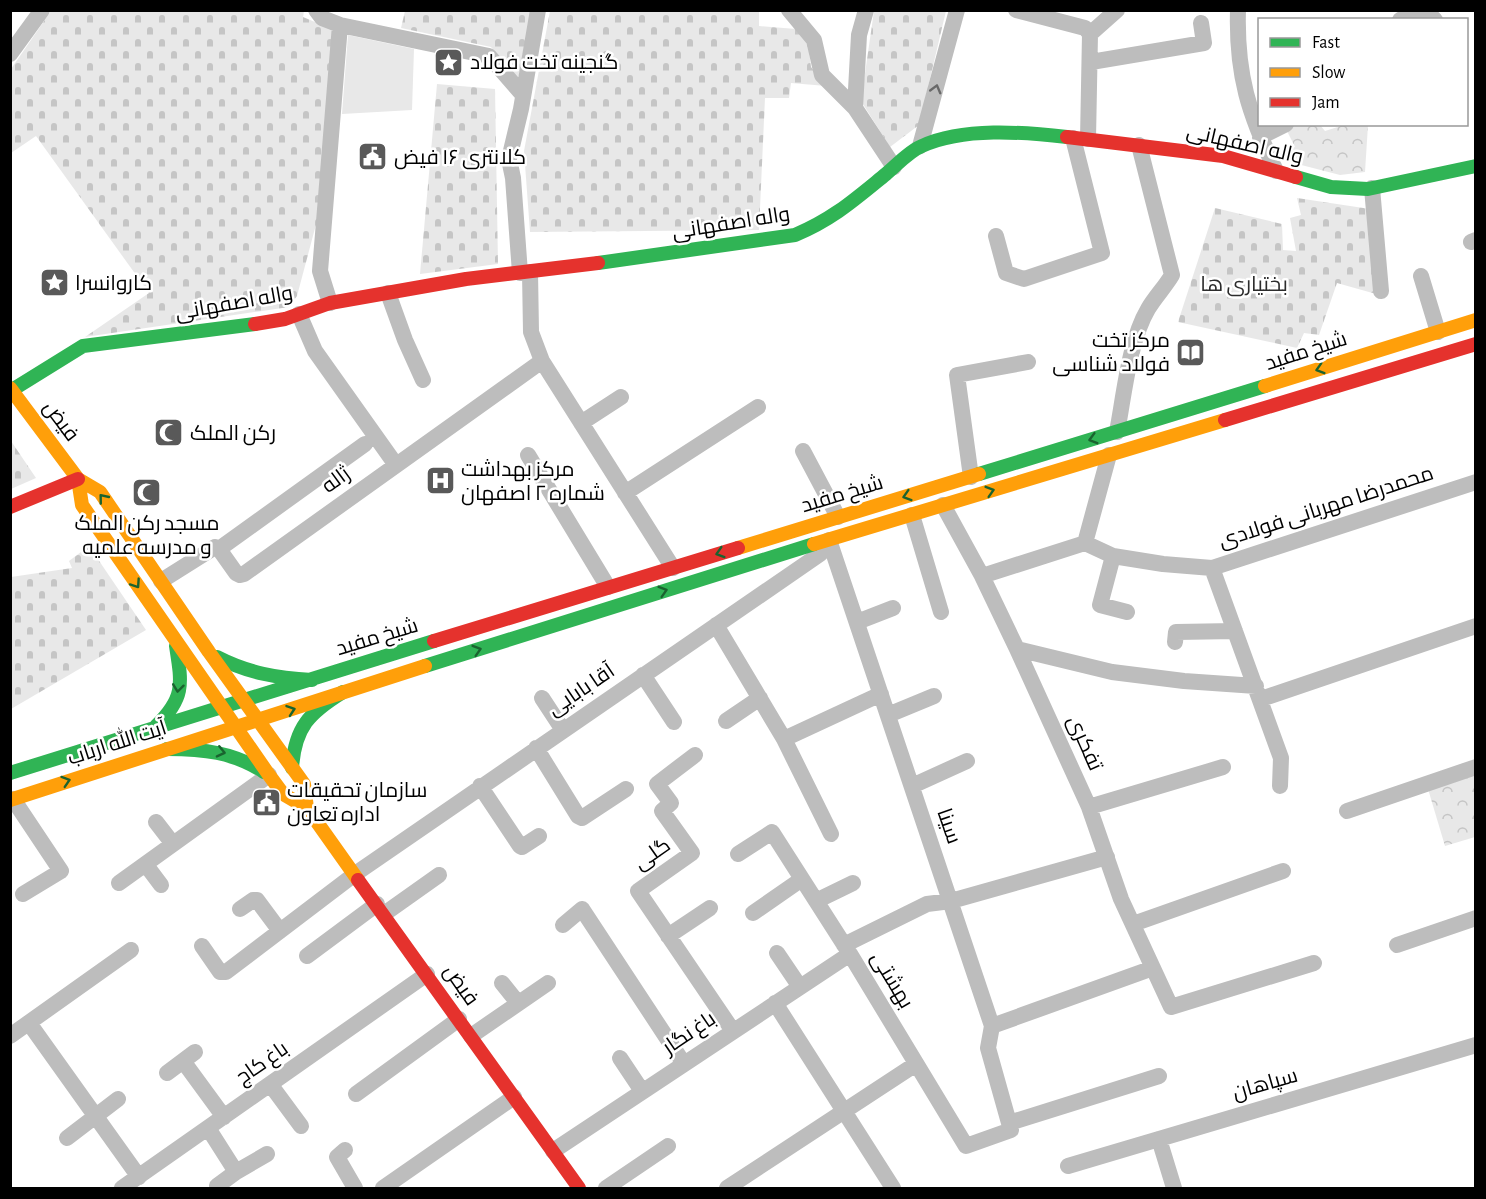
<svg xmlns="http://www.w3.org/2000/svg" width="1486" height="1199" font-family="'Alegreya Sans',Cairo,sans-serif">
<style>
.forest{fill:url(#forest-crowns)}
.cemetery{fill:url(#cemetery-stones)}
.pitch{fill:#e8e8e8}
.lines{fill:none;stroke-linecap:round;stroke-linejoin:round}
.street{stroke:#bdbdbd;stroke-width:16}
.fast{stroke:#30b455;stroke-width:14}
.slow{stroke:#ff9f0a;stroke-width:14}
.jam{stroke:#e5322d;stroke-width:14}
.oneway{stroke:#686868}
.oneway2{stroke:#1a632f}
.labels{text-anchor:middle;dominant-baseline:central;stroke-width:5;stroke-linejoin:round;paint-order:stroke}
.poi-label{font-size:21px;fill:#000;stroke:#fff;text-anchor:start}
.street-label{font-size:21px;fill:#000;stroke:#fff}
.park-label{font-size:21px;fill:#2c2c2c;stroke:#fff}
</style>
<defs>
<pattern id="forest-crowns" width="20" height="18" patternUnits="userSpaceOnUse" patternTransform="scale(1.5)"><rect width="20" height="18" fill="#e8e8e8"/><path d="M2 6a3 3 0 1 1 6 0M12 15a3 3 0 1 1 6 0" fill="none" stroke="#c5c5c5"/></pattern>
<pattern id="cemetery-stones" width="16" height="16" patternUnits="userSpaceOnUse" patternTransform="scale(1.5)"><rect width="16" height="16" fill="#e8e8e8"/><path d="M2 7V4a2 2 0 0 1 4 0v3zM10 15v-3a2 2 0 0 1 4 0v3z" fill="#c5c5c5"/></pattern>
</defs>
<rect width="100%" height="100%" fill="#fff"/>
<path class="forest" d="M1296,125H1320L1325,131L1344,125H1368L1365,172L1340,175L1282,160L1277,153L1295,147L1286,129Z
M1475,775V837L1445,846L1428,789Z"/>
<path class="cemetery" d="M747,10L759,12V26L796,29L808,43L811,67L826,86L791,83L789,98H765L759,230L530,232L524,151L550,11Z
M51,11H304L303,17L334,30L318,217L297,296L289,307L85,337L149,293L36,136L11,153V69Z
M405,11H531L518,80L491,47L401,28Z
M874,11H946L919,125L890,147L861,101Z
M437,84L495,89L498,264L420,274Z
M1297,198L1370,209L1376,294L1337,283L1319,335L1304,333L1297,348L1178,322L1215,208L1282,224L1283,250L1296,251L1290,218L1301,215Z
M11,441L36,478L11,489H10Z
M89,546L146,630L11,709V577L72,568L69,561Z"/>
<path class="pitch" d="M348,35L414,49L412,110L342,114Z"/>
<g class="lines">
<path class="street" d="M316,10L322,18L340,25L489,56L523,95
M789,10L814,40L822,75L855,108L894,167
M1016,10L1085,28L1090,34
M1238,10C1236,75 1249,114 1276,171
M1425,10L1435,20
M1400,20L1420,10
M1090,34L1117,10
M10,54L42,10
M1091,62L1204,43L1201,23
M855,108L859,35L866,10
M1260,137L1286,124
M1088,139L1090,34
M920,146L957,10
M1372,188L1381,291
M996,236L1006,273L1024,279L1102,253L1073,138
M1471,242L1476,240
M530,272L531,332L542,361L673,568
M520,273L513,178L509,159L521,109L538,10
M1421,276L1438,332
M388,293L405,340L423,380
M330,303L320,271L340,25
M299,314L315,351L396,465
M581,423L621,397
M1117,432C1124,396 1129,341 1148,309C1155,297 1165,287 1172,275L1139,145
M803,451L838,517
M528,455L608,587
M971,477L957,375L1028,362
M625,493L758,407
M943,505L982,576L1017,649L1089,807L1121,899L1171,1007L1314,963
M912,515L941,612
M1085,543L1109,455
M219,549L365,444
M1113,556L1100,605L1127,612
M1212,568L1281,758L1280,786
M982,576L1085,543L1113,556L1163,564L1212,568L1476,482
M161,581L215,547L219,549L236,573L240,575L244,574L542,361
M857,622L893,608
M716,625L784,739L831,834
M1175,642L1176,632L1235,631
M1017,649L1112,672L1184,681L1256,686
M643,675L674,722
M542,698L563,730
M1261,699L1476,626
M888,715L934,696
M726,721L760,698
M784,739L881,694
M536,748L578,816L582,818L626,789
M695,755L657,784L671,803L662,811L692,853L638,891L733,1031
M480,786L520,846L522,847L539,836
M912,786L967,761
M13,799L61,871L23,894
M1089,807L1223,767
M1347,811L1476,767
M156,822L173,844
M738,854L772,832L850,954L966,1146L1011,1130L988,1048L992,1026L829,540
M146,865L161,885
M119,883L269,775
M816,901L853,883
M240,909L253,900H257L280,931
M753,913L802,879
M384,914L439,875
M1133,924L1283,871
M563,925L582,909L684,1064
M668,936L710,908
M844,945L927,904L951,901L1107,857
M1397,945L1476,918
M202,946L220,972H226L355,874L820,554L829,540
M777,953L800,987
M307,956L377,904
M502,983L518,1003
M775,1003L893,1188
M29,1023L139,1177
M992,1026L1153,968
M10,1036L131,950
M471,1036L548,983
M620,1058L642,1091
M183,1061L224,1117
M167,1073L195,1052
M270,1084L301,1126
M356,1094L459,1019
M1009,1123L1159,1076
M208,1128L236,1172
M67,1138L118,1099
M1159,1139L1174,1188
M345,1150L337,1157L355,1188
M553,1151L850,954
M1068,1166L1476,1045
M217,1186L236,1172L267,1154
M122,1188L427,974
M383,1188L514,1097
M606,1188L668,1146
M727,1188L916,1064"/>
<path class="fast" d="M1296,177L1331,187L1368,189L1476,166
M598,263L795,235C833,219 854,200 886,174C897,165 909,151 922,146C963,127 1023,132 1067,137
M12,390L83,346L255,324
M979,474L1265,386
M217,657C248,673 277,678 312,680
M425,666L814,544
M156,726C185,698 182,684 176,646
M167,749C203,749 233,752 264,772
M292,768C295,727 309,713 343,692
M10,773L434,641"/>
<path class="slow" d="M1265,386L1476,320
M10,388L78,479L100,492L209,652L304,784L307,808
M78,479L82,505L269,775L283,794L307,808L358,880
M814,544L1225,420
M738,548L979,474
M10,800L425,666"/>
<path class="jam" d="M1067,137L1223,156L1296,177
M255,324L285,319L330,303L466,279L598,263
M1225,420L1476,344
M10,507L78,479
M434,641L738,548
M358,880L579,1188"/>
</g>
<defs><path id="oneway-chevron" d="M-2-3.5L2.5 0L-2 3.5" fill="none" stroke-width="1.6" stroke-linecap="round" stroke-linejoin="round" transform="scale(1.5)"/></defs>
<use class="oneway" href="#oneway-chevron" transform="translate(936 89) rotate(-75)"/>
<g class="oneway2">
<use href="#oneway-chevron" transform="translate(1320 369) rotate(163)"/>
<use href="#oneway-chevron" transform="translate(1093 439) rotate(164)"/>
<use href="#oneway-chevron" transform="translate(990 491) rotate(-17)"/>
<use href="#oneway-chevron" transform="translate(907 496) rotate(163)"/>
<use href="#oneway-chevron" transform="translate(103 498) rotate(-129)"/>
<use href="#oneway-chevron" transform="translate(720 553) rotate(163)"/>
<use href="#oneway-chevron" transform="translate(136 584) rotate(56)"/>
<use href="#oneway-chevron" transform="translate(663 591) rotate(-17)"/>
<use href="#oneway-chevron" transform="translate(477 650) rotate(-17)"/>
<use href="#oneway-chevron" transform="translate(178 688) rotate(97)"/>
<use href="#oneway-chevron" transform="translate(291 710) rotate(-19)"/>
<use href="#oneway-chevron" transform="translate(221 752) rotate(13)"/>
<use href="#oneway-chevron" transform="translate(66 781) rotate(-18)"/>
</g>
<defs>
<symbol id="sight-square" viewBox="-11 -11 22 22"><rect x="-9" y="-9" width="18" height="18" rx="4" fill="#595959" stroke="#fff"/><path d="M0-6L1.8-2.2L6-1.7L2.9 1.2L3.7 5.4L0 3.3L-3.7 5.4L-2.9 1.2L-6-1.7L-1.8-2.2Z" fill="#fff"/></symbol>
<symbol id="civic-square" viewBox="-11 -11 22 22"><rect x="-9" y="-9" width="18" height="18" rx="4" fill="#595959" stroke="#fff"/><path d="M-.6-6.5H3V-4.5H.6V-3L4-1V1h2V6H-6V1h2V-1L-.6-3ZM-1.2 2.5V6h2.4V2.5Z" fill="#fff"/></symbol>
<symbol id="library-square" viewBox="-11 -11 22 22"><rect x="-9" y="-9" width="18" height="18" rx="4" fill="#595959" stroke="#fff"/><path d="M-6-4Q-3-5.5-.7-3.5V5Q-3 3-6 4ZM6-4Q3-5.5 .7-3.5V5Q3 3 6 4Z" fill="#fff"/></symbol>
<symbol id="mosque-square" viewBox="-11 -11 22 22"><rect x="-9" y="-9" width="18" height="18" rx="4" fill="#595959" stroke="#fff"/><path d="M3.5-4.9A6 6 0 1 0 3.5 4.9A5 5 0 1 1 3.5-4.9Z" fill="#fff"/></symbol>
<symbol id="hospital-square" viewBox="-11 -11 22 22"><rect x="-9" y="-9" width="18" height="18" rx="4" fill="#595959" stroke="#fff"/><path d="M-5-5h3v3.5h4V-5h3V5h-3V1.5h-4V5h-3Z" fill="#fff"/></symbol>
</defs>
<g fill-rule="evenodd">
<use href="#sight-square" x="432" y="46" width="33" height="33"/>
<use href="#civic-square" x="356" y="140" width="33" height="33"/>
<use href="#sight-square" x="38" y="266" width="33" height="33"/>
<use href="#library-square" x="1174" y="336" width="33" height="33"/>
<use href="#mosque-square" x="152" y="416" width="33" height="33"/>
<use href="#hospital-square" x="424" y="464" width="33" height="33"/>
<use href="#mosque-square" x="130" y="476" width="33" height="33"/>
<use href="#civic-square" x="250" y="786" width="33" height="33"/>
</g>
<g class="labels">
<g class="poi-label">
<text x="470" y="62">گنجینه تخت فولاد</text>
<text x="394" y="157">کلانتری ۱۶ فیض</text>
<text x="75" y="283">کاروانسرا</text>
<text x="1170" y="340" text-anchor="end">مرکز تخت<tspan x="1170" dy="24">فولاد شناسی</tspan></text>
<text x="190" y="433">رکن الملک</text>
<text x="461" y="469">مرکز بهداشت<tspan x="461" dy="24">شماره ۲ اصفهان</tspan></text>
<text x="147" y="523" text-anchor="middle">مسجد رکن الملک<tspan x="147" dy="24">و مدرسه علمیه</tspan></text>
<text x="287" y="790">سازمان تحقیقات<tspan x="287" dy="24">اداره تعاون</tspan></text>
</g>
<g class="street-label">
<text transform="translate(1245 144) rotate(13)">واله اصفهانی</text>
<text transform="translate(731 223) rotate(-9)">واله اصفهانی</text>
<text transform="translate(234 303) rotate(-10)">واله اصفهانی</text>
<text transform="translate(1306 351) rotate(-18)">شیخ مفید</text>
<text transform="translate(61 421) rotate(53)">فیض</text>
<text transform="translate(336 480) rotate(-36)">ژاله</text>
<text transform="translate(842 494) rotate(-17)">شیخ مفید</text>
<text transform="translate(1326 507) rotate(-18)">محمدرضا مهربانی فولادی</text>
<text transform="translate(377 637) rotate(-17)">شیخ مفید</text>
<text transform="translate(581 690) rotate(-34)">آقا بابایی</text>
<text transform="translate(117 743) rotate(-18)">آیت الله ارباب</text>
<text transform="translate(1085 743) rotate(66)">تفکری</text>
<text transform="translate(949 826) rotate(71)">سینا</text>
<text transform="translate(652 854) rotate(-35)">گلی</text>
<text transform="translate(892 980) rotate(59)">بهشتی</text>
<text transform="translate(461 985) rotate(55)">فیض</text>
<text transform="translate(689 1033) rotate(-34)">باغ نگار</text>
<text transform="translate(262 1063) rotate(-35)">باغ کاج</text>
<text transform="translate(1265 1084) rotate(-16)">سپاهان</text>
</g>
<g class="park-label">
<text x="1244" y="284">بختیاری ها</text>
</g>
</g>
<rect width="1486" height="1199" fill="none" stroke="#000000" stroke-width="24"/>
<rect x="1258" y="18" width="210" height="108" fill="#ffffff" stroke="#999999" stroke-width="1.5"/>
<rect x="1270" y="38" width="30" height="9" fill="#30b455" stroke="#999999" stroke-width="1.5"/>
<text x="1312" y="48" font-size="18" fill="#000000">Fast</text>
<rect x="1270" y="68" width="30" height="9" fill="#ff9f0a" stroke="#999999" stroke-width="1.5"/>
<text x="1312" y="78" font-size="18" fill="#000000">Slow</text>
<rect x="1270" y="98" width="30" height="9" fill="#e5322d" stroke="#999999" stroke-width="1.5"/>
<text x="1312" y="108" font-size="18" fill="#000000">Jam</text>
</svg>
